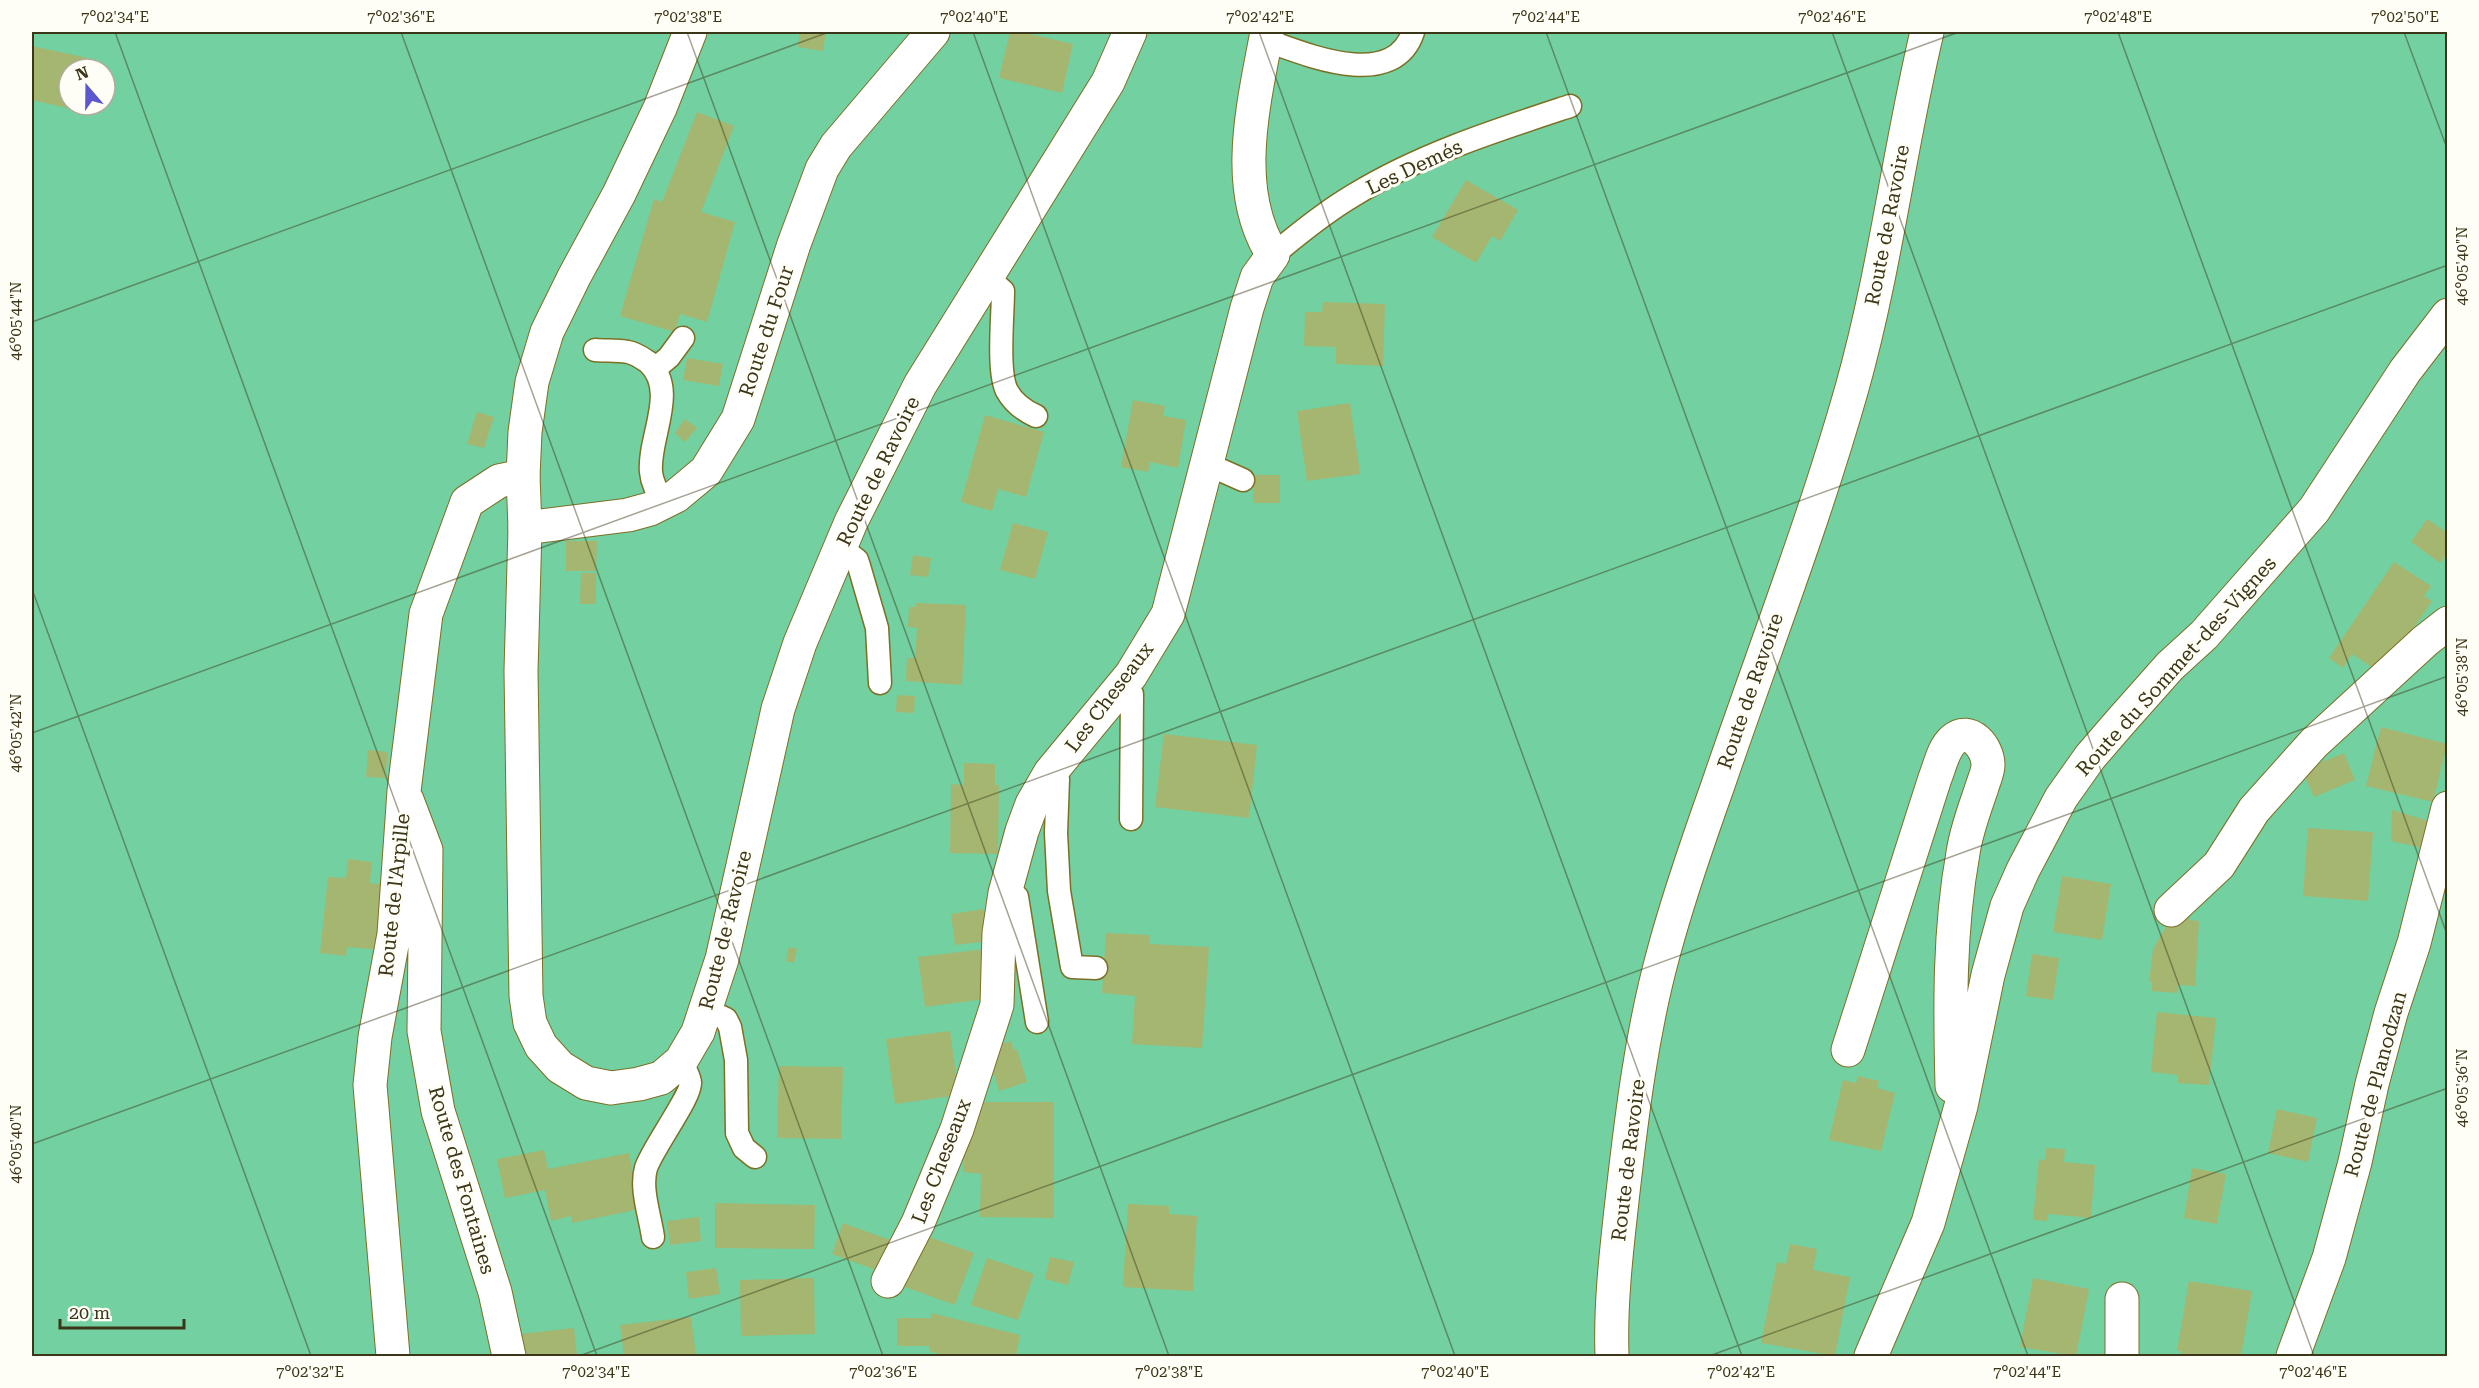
<svg xmlns="http://www.w3.org/2000/svg" width="2479" height="1388" font-family="'Roboto Serif',serif">
<style>
.green{fill:#73d0a1;fill-rule:evenodd}
.building{fill:#a5b671}
.lines{fill:none;stroke-linecap:round;stroke-linejoin:round}
.lane-casing{stroke:#7c7025;stroke-width:25}
.street-casing{stroke:#7c7025;stroke-width:35}
.secondary-casing{stroke:#7c7025;stroke-width:35}
.lane{stroke:#fff;stroke-width:22}
.street{stroke:#fff;stroke-width:33}
.secondary{stroke:#fff;stroke-width:33}
.ticks{fill:none;stroke:#3b3617;stroke-width:1.5;stroke-opacity:0.45}
.labels{text-anchor:middle;dominant-baseline:central;stroke-width:6;stroke-linejoin:round;paint-order:stroke}
.street-label{font-size:20px;fill:#3b3617;stroke:#fefdf6}
.neatline{fill:none;stroke:#3b3617;stroke-width:2}
.ticks-label{font-size:15px;text-anchor:middle;fill:#3b3617}
</style>
<rect width="100%" height="100%" fill="#eade93"/>
<path class="green" d="M32,32H2447V1356H32ZM69,69H105V105H69Z"/>
<path class="building" d="M800,32H826L823,51L798,47Z
M1010,32H1022L1073,44L1062,93L999,78Z
M32,46L92,59L89,69H69V105H81L80,111L32,100Z
M697,112L734,126L701,212L735,222L707,322L680,314L675,332L620,316L654,199L662,202Z
M1466,180L1518,210L1500,241L1492,236L1476,263L1432,237Z
M1323,302L1385,304L1383,366L1336,364V347L1304,346L1305,312H1322Z
M687,358L723,364L719,386L683,380Z
M1133,400L1165,406L1163,416L1186,420L1178,468L1150,462L1148,472L1121,467Z
M1350,403L1360,474L1307,481L1297,411Z
M477,412L494,417L484,448L467,444Z
M985,415L1044,432L1026,497L998,489L992,511L961,502Z
M685,419L697,428L685,442L675,433Z
M1253,475H1280V503H1253Z
M2427,519L2448,533V553L2440,563L2411,542Z
M1013,523L1048,532L1035,579L1000,570Z
M566,541H597L596,571H566Z
M913,555L931,558L928,577L910,575Z
M2394,562L2431,586L2424,596L2432,601L2382,674L2352,654L2343,668L2329,658Z
M581,573H596V604H580Z
M916,603L966,605L962,685L906,681L907,658H915L917,628L908,627L909,607H916Z
M897,695L915,696L914,713L896,712Z
M2381,727L2447,744L2433,802L2366,786Z
M1164,734L1257,745L1249,818L1155,807Z
M368,750L388,752L385,778L366,777Z
M2344,753L2355,780L2314,797L2302,770Z
M964,763L995,764V785H999L998,854L950,853L951,784L964,785Z
M2392,810L2436,823L2431,850L2391,841Z
M2308,828L2373,832L2368,901L2303,896Z
M348,859L372,862L370,883L387,885L381,950L347,947L346,956L320,953L328,877L346,878Z
M2062,876L2111,884L2102,940L2053,932Z
M984,909L989,941L955,945L951,914Z
M2189,910L2190,920L2199,921L2195,986L2179,985L2177,993L2152,991V982H2149L2153,949L2171,918Z
M1106,933L1150,935L1149,944L1209,947L1202,1048L1132,1044L1135,996L1102,993Z
M789,947L797,949L794,963L786,961Z
M985,949L992,998L925,1007L918,957Z
M2032,954L2059,958L2053,1000L2026,996Z
M2157,1012L2216,1018L2209,1085L2178,1083V1075L2151,1072Z
M950,1031L959,1095L895,1104L886,1039Z
M1011,1041L1014,1050L1017,1049L1027,1082L999,1091L989,1057L991,1047Z
M779,1066L843,1067L841,1139L777,1138Z
M1858,1076L1879,1081L1877,1088L1895,1093L1881,1151L1829,1140L1843,1080L1856,1083Z
M968,1102H1054V1218L980,1217L981,1174L963,1172Z
M2277,1109L2317,1118L2308,1162L2268,1153Z
M2046,1148L2065,1149L2064,1162L2095,1165L2091,1218L2048,1214L2047,1221L2033,1220L2039,1159L2045,1160Z
M544,1150L548,1169L629,1153L640,1209L572,1223L571,1216L551,1221L545,1190L505,1198L497,1159Z
M2192,1168L2226,1174L2217,1224L2184,1218Z
M715,1203L815,1205L814,1249L715,1248Z
M1128,1204L1169,1206V1214L1197,1216L1193,1291L1123,1287Z
M699,1217L701,1241L670,1245L667,1221Z
M843,1223L890,1240L879,1271L832,1254Z
M921,1234L974,1253L955,1305L902,1286Z
M1790,1244L1817,1249L1813,1270L1850,1277L1835,1356L1761,1343L1777,1262L1786,1264Z
M1050,1257L1074,1262L1068,1285L1045,1279Z
M987,1258L1034,1274L1018,1320L971,1305Z
M716,1268L720,1294L689,1299L686,1272Z
M814,1278L815,1334L741,1336L740,1280Z
M2033,1278L2089,1289L2076,1356L2020,1347Z
M2189,1281L2252,1291L2241,1356L2207,1354V1356H2181L2182,1351H2177Z
M931,1313L1020,1335L1016,1356H936L937,1353L929,1351L930,1346H897V1318H931Z
M691,1317L696,1356H624L620,1325Z
M574,1328L577,1356H522L520,1334Z"/>
<g class="lines">
<defs>
<path id="lane" d="M1265,40C1305,54 1393,92 1413,32
M1273,255C1298,234 1325,212 1354,195C1421,154 1497,130 1570,106
M987,277L1003,291C1003,315 997,372 1007,391C1013,402 1025,411 1036,416
M595,350C606,351 617,350 628,352C635,353 642,358 648,362C679,390 648,437 651,472C652,483 657,492 663,502
M655,369L669,357L683,338
M1207,464L1243,480
M840,547L857,560L859,566L877,628L880,683
M1123,684L1132,694L1131,819
M1050,773L1058,779L1056,833L1059,891L1072,967L1096,968
M1005,893L1017,897L1037,1022
M706,1010L726,1019L730,1027L736,1060L737,1133L744,1148L755,1157
M653,1237C650,1216 640,1188 646,1168C652,1149 693,1094 690,1082C689,1075 684,1067 681,1061"/>
<path id="street" d="M525,528L628,515L650,509L676,496L706,471L738,419L794,244L822,169L836,146L933,32
M407,800L426,850L424,1031L438,1111L495,1292L509,1356
M2171,910L2219,865L2254,810L2314,743L2425,641L2448,623
M1848,1050L1935,778C1940,766 1943,749 1953,740C1970,725 1988,748 1988,765C1988,772 1984,780 1982,787C1975,808 1966,831 1963,853C1949,931 1950,1008 1952,1086
M888,1281L918,1223L957,1129L997,1005L999,933L1005,893L1022,831L1032,804L1050,773L1131,675L1168,614L1247,308L1257,277L1273,255C1231,190 1254,103 1267,32
M2122,1299V1356
M393,1356L370,1085L375,1037L394,934L404,791L426,614L467,502L499,481L523,476
M1871,1356L1928,1223L1961,1106L1988,975L2007,906L2023,870L2061,798L2090,757L2122,720L2170,666L2204,635L2314,510L2405,371L2448,315
M2293,1356L2329,1258L2355,1162L2372,1084L2391,1013L2414,943L2448,808"/>
<path id="secondary" d="M690,32L660,108L619,194L574,277L547,332L532,382L525,432L523,476L525,528L521,671L526,996L530,1023L541,1046L560,1067L586,1083L611,1088L639,1084L661,1078L681,1061L698,1032L722,959L778,709L800,643L851,522L920,385L1108,82L1130,32
M1612,1356C1610,1302 1617,1246 1623,1192C1632,1113 1642,1032 1663,955C1678,898 1698,841 1718,785C1763,653 1814,522 1852,388C1885,271 1899,150 1927,32"/>
</defs>
<use href="#lane" class="lane-casing"/>
<use href="#street" class="street-casing"/>
<use href="#secondary" class="secondary-casing"/>
<use href="#lane" class="lane"/>
<use href="#street" class="street"/>
<use href="#secondary" class="secondary"/>
</g>
<path class="ticks" d="M115,32L597,1356M401,32L883,1356M687,32L1169,1356M973,32L1455,1356M1259,32L1742,1356M1546,32L2028,1356M1832,32L2314,1356M2118,32L2448,937M2404,32L2448,151M32,322L829,32M32,589L311,1356M32,733L1959,32M32,1144L2448,265M579,1356L2448,676M1709,1356L2448,1088"/>
<g class="labels">
<g class="street-label">
<text transform="translate(1414 167) rotate(-25)">Les Demés</text>
<text transform="translate(1887 225) rotate(-79)">Route de Ravoire</text>
<text transform="translate(766 331) rotate(-72)">Route du Four</text>
<text transform="translate(878 471) rotate(-64)">Route de Ravoire</text>
<text transform="translate(2176 666) rotate(-48)">Route du Sommet-des-Vignes</text>
<text transform="translate(1750 691) rotate(-71)">Route de Ravoire</text>
<text transform="translate(1109 697) rotate(-53)">Les Cheseaux</text>
<text transform="translate(394 895) rotate(-84)">Route de l'Arpille</text>
<text transform="translate(725 930) rotate(-76)">Route de Ravoire</text>
<text transform="translate(2375 1084) rotate(-75)">Route de Planodzan</text>
<text transform="translate(1628 1160) rotate(-83)">Route de Ravoire</text>
<text transform="translate(941 1161) rotate(-69)">Les Cheseaux</text>
<text transform="translate(462 1180) rotate(74)">Route des Fontaines</text>
</g>
</g>
<rect width="2479" height="1388" fill="none" stroke="#fefdf6" stroke-width="66"/>
<g transform="translate(87 87) rotate(340)"><circle r="28" fill="#fefdf6" stroke="#b0ad9d" stroke-width="1.5"/>
<path d="M0-4.5L10 22L0 15L-10 22Z" fill="#5c56cf"/>
<text y="-9" font-size="16" font-weight="bold" text-anchor="middle" fill="#3b3617">N</text>
</g>
<path d="M60 1319v9h124v-9" fill="none" stroke="#3b3617" stroke-width="3"/>
<text x="69" y="1319" font-size="18" fill="#3b3617" stroke="#fefdf6" stroke-width="4.5" paint-order="stroke">20 m</text>
<rect x="33" y="33" width="2413" height="1322" class="neatline"/>
<g class="ticks-label">
<text x="115" y="22">7°02'34"E</text>
<text x="401" y="22">7°02'36"E</text>
<text x="688" y="22">7°02'38"E</text>
<text x="974" y="22">7°02'40"E</text>
<text x="1260" y="22">7°02'42"E</text>
<text x="1546" y="22">7°02'44"E</text>
<text x="1832" y="22">7°02'46"E</text>
<text x="2118" y="22">7°02'48"E</text>
<text x="2405" y="22">7°02'50"E</text>
<text transform="translate(2462 266) rotate(-90)" y="5">46°05'40"N</text>
<text transform="translate(16 321) rotate(-90)" y="5">46°05'44"N</text>
<text transform="translate(2462 677) rotate(-90)" y="5">46°05'38"N</text>
<text transform="translate(16 733) rotate(-90)" y="5">46°05'42"N</text>
<text transform="translate(2462 1088) rotate(-90)" y="5">46°05'36"N</text>
<text transform="translate(16 1144) rotate(-90)" y="5">46°05'40"N</text>
<text x="310" y="1377">7°02'32"E</text>
<text x="596" y="1377">7°02'34"E</text>
<text x="883" y="1377">7°02'36"E</text>
<text x="1169" y="1377">7°02'38"E</text>
<text x="1455" y="1377">7°02'40"E</text>
<text x="1741" y="1377">7°02'42"E</text>
<text x="2027" y="1377">7°02'44"E</text>
<text x="2313" y="1377">7°02'46"E</text>
</g>
</svg>
